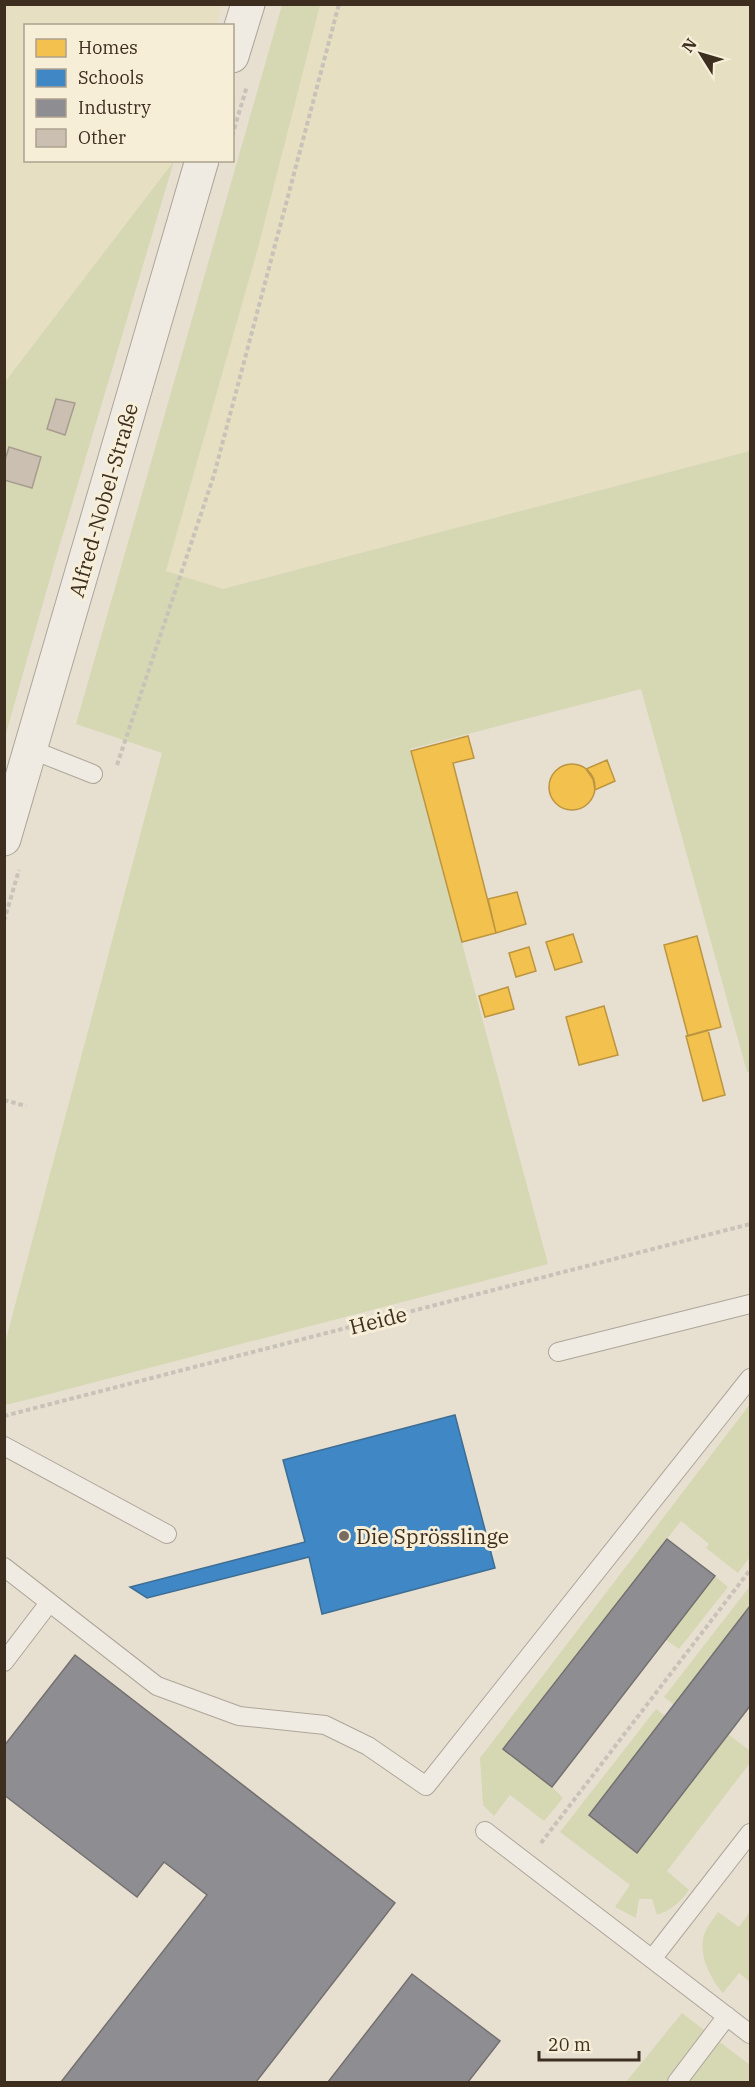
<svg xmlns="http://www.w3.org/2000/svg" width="755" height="2087" font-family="'IBM Plex Serif',serif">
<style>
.farmland{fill:#e6dfc2}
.green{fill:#d6d7b3}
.homes{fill:#f2c14e;stroke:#bc9540;stroke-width:1.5}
.schools{fill:#3f88c5;stroke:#3e6d94;stroke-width:1.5}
.industry{fill:#8d8d92;stroke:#757070;stroke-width:1.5}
.building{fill:#cbbfb2;stroke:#a89c90;stroke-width:1.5}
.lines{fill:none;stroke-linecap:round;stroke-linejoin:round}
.service-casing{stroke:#ada599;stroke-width:20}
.tertiary-casing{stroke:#ada599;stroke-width:35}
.path{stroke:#c8c2b9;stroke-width:4;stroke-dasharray:4.5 3;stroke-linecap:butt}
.service{stroke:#efebe3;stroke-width:18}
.tertiary{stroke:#efebe3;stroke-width:33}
.poi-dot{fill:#786c5e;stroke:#f7eed8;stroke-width:2}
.labels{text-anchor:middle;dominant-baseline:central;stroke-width:6;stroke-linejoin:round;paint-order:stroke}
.street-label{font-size:21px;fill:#3d2e20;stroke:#f7eed8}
.poi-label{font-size:21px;fill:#3d2e20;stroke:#f7eed8;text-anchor:start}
</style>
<rect width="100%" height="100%" fill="#e7e0d1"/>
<path class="farmland" d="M5,4L222,5L216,25L26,26V160L174,161L5,382Z
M320,5H750V451L223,589L166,571L258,248Z"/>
<path class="green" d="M282,5H320L258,248L166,571L223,589L750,451V1071L747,1072L641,689L410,749L548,1264L34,1398L5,1405V1343L162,753L76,724Z
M174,161L55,561L5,737V382Z
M750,1404V1557L738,1573L706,1548L709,1544L681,1521L503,1749L552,1787L563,1798L544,1821L510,1795L494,1816L483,1805L480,1758Z
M715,1576L728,1587L679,1649L666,1640Z
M750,1586V1606L674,1705L664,1697Z
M656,1709L665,1716L589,1815L637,1853L728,1734L750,1751V1763L667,1871L689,1890C681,1902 671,1910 657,1915L652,1899H639L636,1918L615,1907L630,1885L560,1832Z
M718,1912L739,1927L750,1912V1982L739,1973L723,1993C709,1977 695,1949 707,1928C710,1922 715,1917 718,1912Z
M682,2013L750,2065V2082H626Z"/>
<path class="homes" d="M468,736L474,758L453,763L496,933L462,942L411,751Z
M607,760L615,781L595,790L593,779L586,769Z
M549 787a23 23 0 1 1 46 0a23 23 0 1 1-46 0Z
M517,892L526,924L496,933L488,899Z
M573,934L582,962L555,970L546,942Z
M697,936L721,1027L688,1036L664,945Z
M529,947L536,971L516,977L509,953Z
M508,987L514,1009L485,1017L479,996Z
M604,1006L618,1055L579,1065L566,1017Z
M708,1030L725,1095L703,1101L686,1036Z"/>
<path class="schools" d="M455,1415L495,1568L322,1614L309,1557L147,1598L130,1587L305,1542L283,1460Z"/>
<path class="industry" d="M667,1539L715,1576L552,1787L503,1749Z
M750,1606V1706L637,1853L589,1815Z
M75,1655L395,1903L256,2082H61L207,1895L164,1862L137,1897L4,1795V1746Z
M412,1974L500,2041L468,2082H328Z"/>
<path class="building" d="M56,399L75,403L65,435L47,429Z
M9,447L41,457L32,488L4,480V463Z"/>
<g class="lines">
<defs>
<path id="service" d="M30,749L93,774
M558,1352L750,1304
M4,1446L167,1534
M4,1567L157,1686L239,1716L325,1725L368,1746L426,1786L750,1378
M4,1662L49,1603
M485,1831L750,2034
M652,1959L750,1833
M677,2082L727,2016"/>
<path id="tertiary" d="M232,56L248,4
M4,839L202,160"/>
</defs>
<use href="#service" class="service-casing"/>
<use href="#tertiary" class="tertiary-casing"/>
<path class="path" d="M232,136L247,86
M117,765L214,475L339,4
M4,921L19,870
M4,1100L26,1106
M4,1416L750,1224
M541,1843L750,1570"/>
<use href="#service" class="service"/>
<use href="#tertiary" class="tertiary"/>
</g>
<circle class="poi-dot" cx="344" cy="1536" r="6"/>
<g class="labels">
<g class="street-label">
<text transform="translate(103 500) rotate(-74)">Alfred-Nobel-Straße</text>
<text transform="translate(378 1320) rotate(-14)">Heide</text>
</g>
<g class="poi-label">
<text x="356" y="1536">Die Sprösslinge</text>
</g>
</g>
<rect width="755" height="2087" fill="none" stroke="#3d2e20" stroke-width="12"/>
<rect x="24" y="24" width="210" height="138" fill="#f7eed8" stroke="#ada18e" stroke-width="1.5"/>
<rect x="36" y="39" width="30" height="18" fill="#f2c14e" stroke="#ada18e" stroke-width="1.5"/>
<text x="78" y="54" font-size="18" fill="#3d2e20">Homes</text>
<rect x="36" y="69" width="30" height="18" fill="#3f88c5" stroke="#ada18e" stroke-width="1.5"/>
<text x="78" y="84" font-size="18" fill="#3d2e20">Schools</text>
<rect x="36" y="99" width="30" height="18" fill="#8d8d92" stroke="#ada18e" stroke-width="1.5"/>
<text x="78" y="114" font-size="18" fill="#3d2e20">Industry</text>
<rect x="36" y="129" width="30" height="18" fill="#cbbfb2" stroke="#ada18e" stroke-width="1.5"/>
<text x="78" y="144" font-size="18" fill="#3d2e20">Other</text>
<g transform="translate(701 54) rotate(307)" stroke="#f7eed8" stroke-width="4.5" paint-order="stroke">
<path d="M0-4.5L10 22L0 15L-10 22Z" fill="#3d2e20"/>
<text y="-9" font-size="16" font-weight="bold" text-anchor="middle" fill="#3d2e20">N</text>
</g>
<path d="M539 2051v9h100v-9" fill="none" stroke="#3d2e20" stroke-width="3"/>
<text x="548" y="2051" font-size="18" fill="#3d2e20" stroke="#f7eed8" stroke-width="4.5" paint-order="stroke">20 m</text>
</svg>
